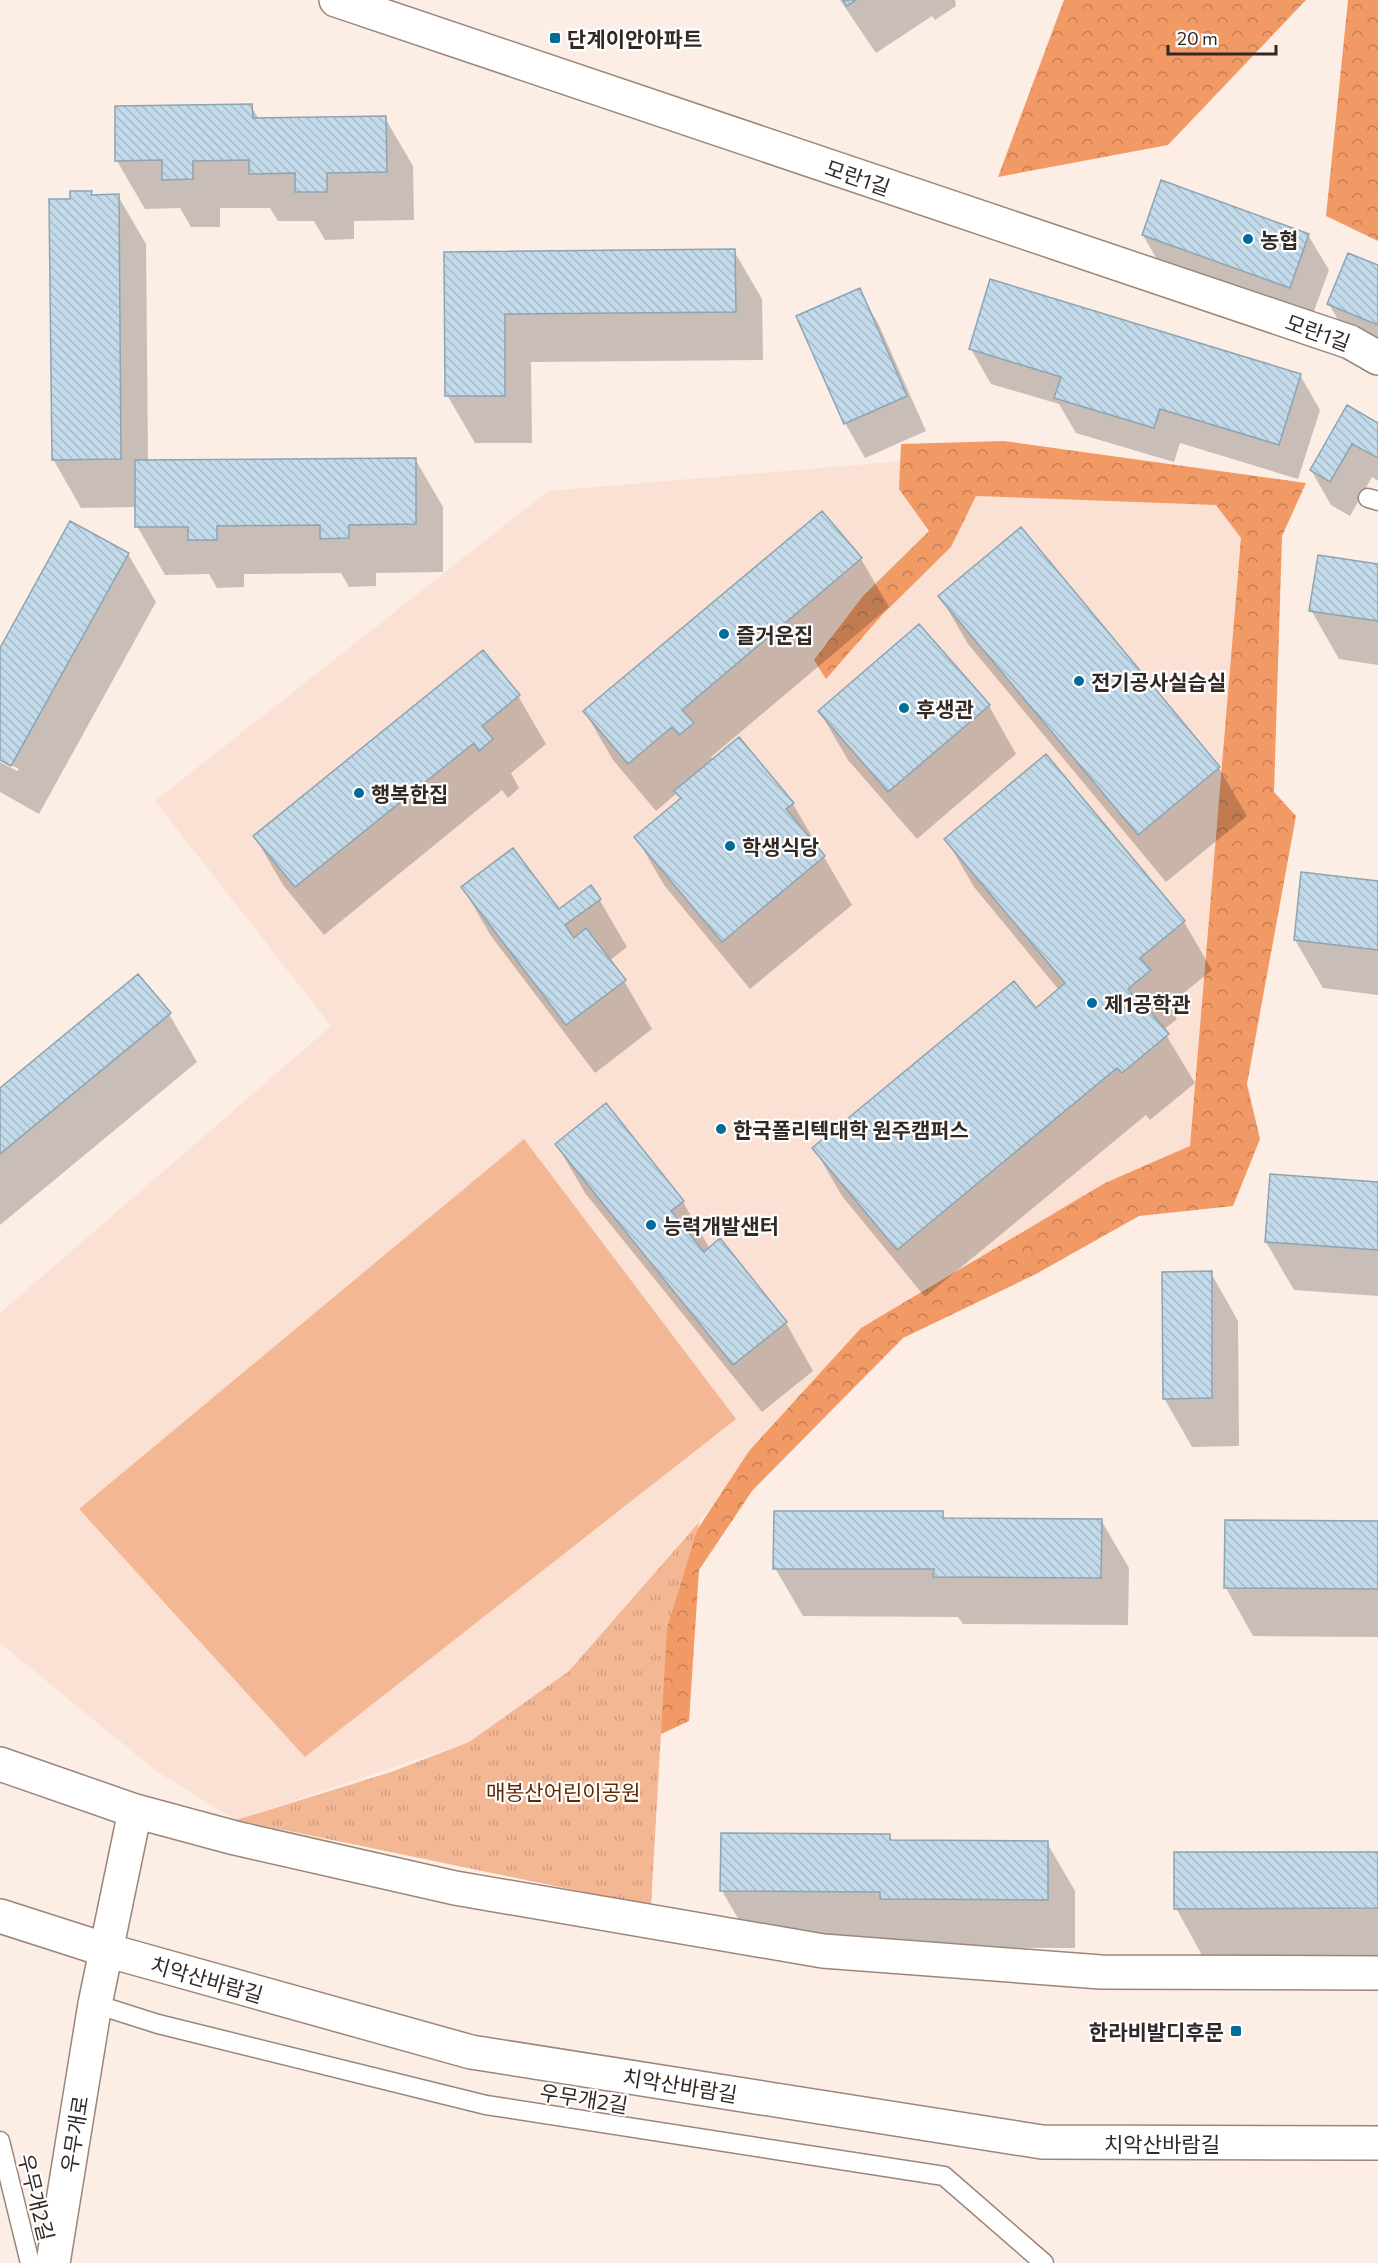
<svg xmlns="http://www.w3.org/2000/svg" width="1378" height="2263" font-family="Commissioner,'Noto Sans KR',sans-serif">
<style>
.built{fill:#fbe1d3}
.forest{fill:url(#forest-crowns)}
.park{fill:url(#park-tufts)}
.pitch{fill:#f4b794}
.shadow{fill:#0003}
.building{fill:url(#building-back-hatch);stroke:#8da4b2;stroke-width:1.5}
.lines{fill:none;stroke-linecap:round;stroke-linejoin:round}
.lane-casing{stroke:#9c8679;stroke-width:21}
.street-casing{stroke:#9c8679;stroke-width:36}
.secondary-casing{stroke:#9c8679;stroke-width:36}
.lane{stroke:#fff;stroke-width:18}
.street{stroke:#fff;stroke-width:33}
.secondary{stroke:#fff;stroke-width:33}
.poi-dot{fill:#026b99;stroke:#fff;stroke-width:2}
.labels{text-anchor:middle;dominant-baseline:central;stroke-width:4.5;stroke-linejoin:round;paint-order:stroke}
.poi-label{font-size:21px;font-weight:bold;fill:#322924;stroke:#fff;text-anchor:start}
.street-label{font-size:21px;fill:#322924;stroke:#fff}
.park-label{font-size:21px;fill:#602900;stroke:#fff}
</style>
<defs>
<pattern id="forest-crowns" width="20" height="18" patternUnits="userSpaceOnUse" patternTransform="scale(1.5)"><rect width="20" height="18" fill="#f29a66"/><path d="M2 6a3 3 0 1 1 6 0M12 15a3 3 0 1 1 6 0" fill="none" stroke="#c57e54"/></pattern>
<pattern id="park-tufts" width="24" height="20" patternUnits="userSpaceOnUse" patternTransform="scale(1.5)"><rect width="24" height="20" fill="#f4b794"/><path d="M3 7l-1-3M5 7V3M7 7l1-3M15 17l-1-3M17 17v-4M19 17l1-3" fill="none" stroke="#d29d7f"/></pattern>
<pattern id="building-back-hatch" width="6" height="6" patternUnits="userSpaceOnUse" patternTransform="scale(1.5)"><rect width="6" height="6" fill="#c2dae9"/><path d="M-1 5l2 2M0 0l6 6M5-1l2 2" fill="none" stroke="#a7bbc8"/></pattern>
</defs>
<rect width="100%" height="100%" fill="#fcede5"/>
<path class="built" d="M962,456L1260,487L1226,1188L1098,1216L886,1320L775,1434L569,1671L469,1742L236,1820L156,1771L0,1643V1313L331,1026L155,801L548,491Z"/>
<path class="forest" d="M1064,0H1306L1168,145L998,177Z
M1348,0H1378V241L1326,216Z
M1004,441L1306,483L1282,536L1274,792L1296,816L1247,1084L1260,1139L1233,1206L1139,1216L1036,1274L903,1338L752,1491L699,1570L689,1721L644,1742L637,1621L749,1451L861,1328L1105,1183L1190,1146L1241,538L1216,505L976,496L951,547L882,615L826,679L814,660L863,596L929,531L899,489L901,444Z"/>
<path class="park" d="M700,1521L667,1628L651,1906L236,1820L391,1772L469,1742L569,1671Z"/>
<path class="pitch" d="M524,1139L736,1419L305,1757L79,1509Z"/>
<path class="shadow" d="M840,0H955L956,6L935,20L932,16L876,53Z
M251,106L259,119L385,118L413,166L414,220L354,221V239L325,240L314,221H278L270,208H220V227H191L180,208L145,209L117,161Z
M91,192L93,196H118L146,244L148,461L415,459L443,507V572L376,573V586L349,587L341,573L244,574V587L217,588L209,574L165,575L137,526V507L81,508L53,459L71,200Z
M1143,235H1308L1329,270L1310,322L1163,270Z
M734,251L762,299L763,360L531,362L532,443H475L447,395L446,253Z
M1378,266V351L1349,339L1329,304Z
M859,290L879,325L926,431L865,458L845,423Z
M971,349L1300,375L1320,410L1298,479L1180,443L1174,462L1076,433L1059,404L991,384Z
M1378,425V481L1372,477L1350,516L1331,505L1311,470Z
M822,513L861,559L889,607L711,757L713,761L739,739L793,804L852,905L750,989L664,885L636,837L681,800L677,793L656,811L613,760L585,712Z
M128,554L156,602L39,814L0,792V762L17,771L19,769L0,759V651Z
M1378,566V665L1339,659L1311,610Z
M940,596L1219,768L1247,816L1166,882L968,644Z
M483,653L518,696L546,744L511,773L519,788L508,798L502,790L324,935L283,885L255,837Z
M989,706L1016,754L917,839L848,760L820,712Z
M946,839L1184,922L1212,970L1169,1005L1177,1019L1163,1030L1195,1083L1150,1120L1146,1115L925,1297L842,1196L814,1148L1035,1010L1059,990L974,887Z
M1378,883V995L1323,988L1295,940Z
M463,888L558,911L599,899L627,947L609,961L624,981L652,1029L595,1073L491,936Z
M169,1014L197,1062L0,1225V1090Z
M557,1145L683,1202L710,1249L786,1323L813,1371L762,1412L585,1193Z
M1378,1183V1296L1294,1290L1266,1242Z
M1211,1273L1238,1321L1239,1446L1192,1447L1164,1398Z
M942,1513L946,1520H1101L1129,1568L1128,1625L963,1624L958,1617L803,1616L775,1568Z
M1378,1523V1637L1253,1636L1226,1588Z
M889,1835L893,1842L1047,1843L1075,1891V1948L910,1947L906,1940L750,1939L722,1891Z
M1378,1853V1956L1203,1957L1176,1908Z"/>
<path class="building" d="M843,0H856L847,6Z
M252,104L253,118L386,116L387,172L327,173V192H295V173L249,174V160L193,161V179L162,180V160L115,161V106Z
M1161,180L1309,234L1290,288L1142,235Z
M70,191H92L91,195L119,194L121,459L52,460L49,199H70Z
M735,249L736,312L505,314V396H445L444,252Z
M1348,253L1378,265V325L1327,304Z
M990,279L1301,374L1279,445L1160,409L1154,428L1054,398L1061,377L969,349Z
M860,288L907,396L844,424L796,316Z
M1347,405L1378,423V458L1352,444L1330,482L1310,470Z
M416,458V524L349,525V538L320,539V525L217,526V540H188V527H135V460Z
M822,511L862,558L682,710L694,723L679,735L672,727L628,764L583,711Z
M70,521L129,553L11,766L0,760V648Z
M1021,527L1220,767L1138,835L938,596Z
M1318,555L1378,564V621L1309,611Z
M919,624L990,705L888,792L818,711Z
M483,650L520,695L482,726L493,739L479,751L474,743L295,887L253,836Z
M739,737L794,803L786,809L825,856L722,942L634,837L681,798L674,791Z
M1046,754L1185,921L1140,958L1151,970L1128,989L1134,998L1137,996L1169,1034L1122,1073L1117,1068L897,1250L812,1148L1014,981L1036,1008L1065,983L944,839Z
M513,848L559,909L591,885L601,899L565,925L574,938L586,928L626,980L566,1025L461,887Z
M1301,872L1378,881V950L1294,940Z
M138,974L171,1013L0,1154V1088Z
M606,1103L684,1201L671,1211L704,1252L720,1238L787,1322L733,1365L555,1144Z
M1270,1174L1378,1182V1250L1265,1242Z
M1212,1271V1398L1163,1399L1162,1272Z
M774,1511H943V1518L1102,1519L1101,1578L933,1577L934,1569H773Z
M1225,1520L1378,1521V1589L1224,1588Z
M721,1833L890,1834V1840L1048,1841V1900L880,1899V1892L720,1891Z
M1174,1852H1378V1908L1174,1909Z"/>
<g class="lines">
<defs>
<path id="lane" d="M1368,498L1378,501
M95,2004L158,2024L486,2105L944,2176L1044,2263
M0,2141L30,2263"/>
<path id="street" d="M0,1916L106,1950L471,2052L1042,2142L1378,2143"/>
<path id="secondary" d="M336,0L1350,342L1378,358
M0,1764L135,1811L235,1838L455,1888L823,1951L1101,1972L1378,1973
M53,2263L95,2004L135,1811"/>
</defs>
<use href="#lane" class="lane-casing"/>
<use href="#street" class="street-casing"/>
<use href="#secondary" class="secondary-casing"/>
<use href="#lane" class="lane"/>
<use href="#street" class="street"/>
<use href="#secondary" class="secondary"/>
</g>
<g class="poi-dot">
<rect x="549" y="32" width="12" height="12" rx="3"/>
<circle cx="1248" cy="239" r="6"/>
<circle cx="724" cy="634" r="6"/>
<circle cx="1079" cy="681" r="6"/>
<circle cx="904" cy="708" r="6"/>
<circle cx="359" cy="793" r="6"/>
<circle cx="730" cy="846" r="6"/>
<circle cx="1092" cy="1003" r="6"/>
<circle cx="721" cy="1129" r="6"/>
<circle cx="651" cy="1225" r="6"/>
<rect x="1230" y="2025" width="12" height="12" rx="3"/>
</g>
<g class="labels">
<g class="poi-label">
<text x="567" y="38">단계이안아파트</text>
<text x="1260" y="239">농협</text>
<text x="736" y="634">즐거운집</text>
<text x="1091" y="681">전기공사실습실</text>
<text x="916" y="708">후생관</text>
<text x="371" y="793">행복한집</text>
<text x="742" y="846">학생식당</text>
<text x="1104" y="1003">제1공학관</text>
<text x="733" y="1129">한국폴리텍대학 원주캠퍼스</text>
<text x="663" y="1225">능력개발샌터</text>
<text x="1224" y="2031" text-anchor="end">한라비발디후문</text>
</g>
<g class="street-label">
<text transform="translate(858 177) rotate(19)">모란1길</text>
<text transform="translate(1318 332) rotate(20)">모란1길</text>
<text transform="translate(207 1979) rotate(16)">치악산바람길</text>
<text transform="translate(680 2085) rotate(9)">치악산바람길</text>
<text transform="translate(584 2098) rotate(9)">우무개2길</text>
<text transform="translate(74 2134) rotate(-81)">우무개로</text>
<text x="1162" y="2143">치악산바람길</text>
<text transform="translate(37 2197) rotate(76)">우무개2길</text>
</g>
<g class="park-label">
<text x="563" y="1791">매봉산어린이공원</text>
</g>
</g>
<path d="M1168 45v9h108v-9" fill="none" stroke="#322924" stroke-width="3"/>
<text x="1177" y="45" font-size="18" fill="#322924" stroke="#ffffff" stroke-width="4.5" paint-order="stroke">20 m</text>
</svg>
